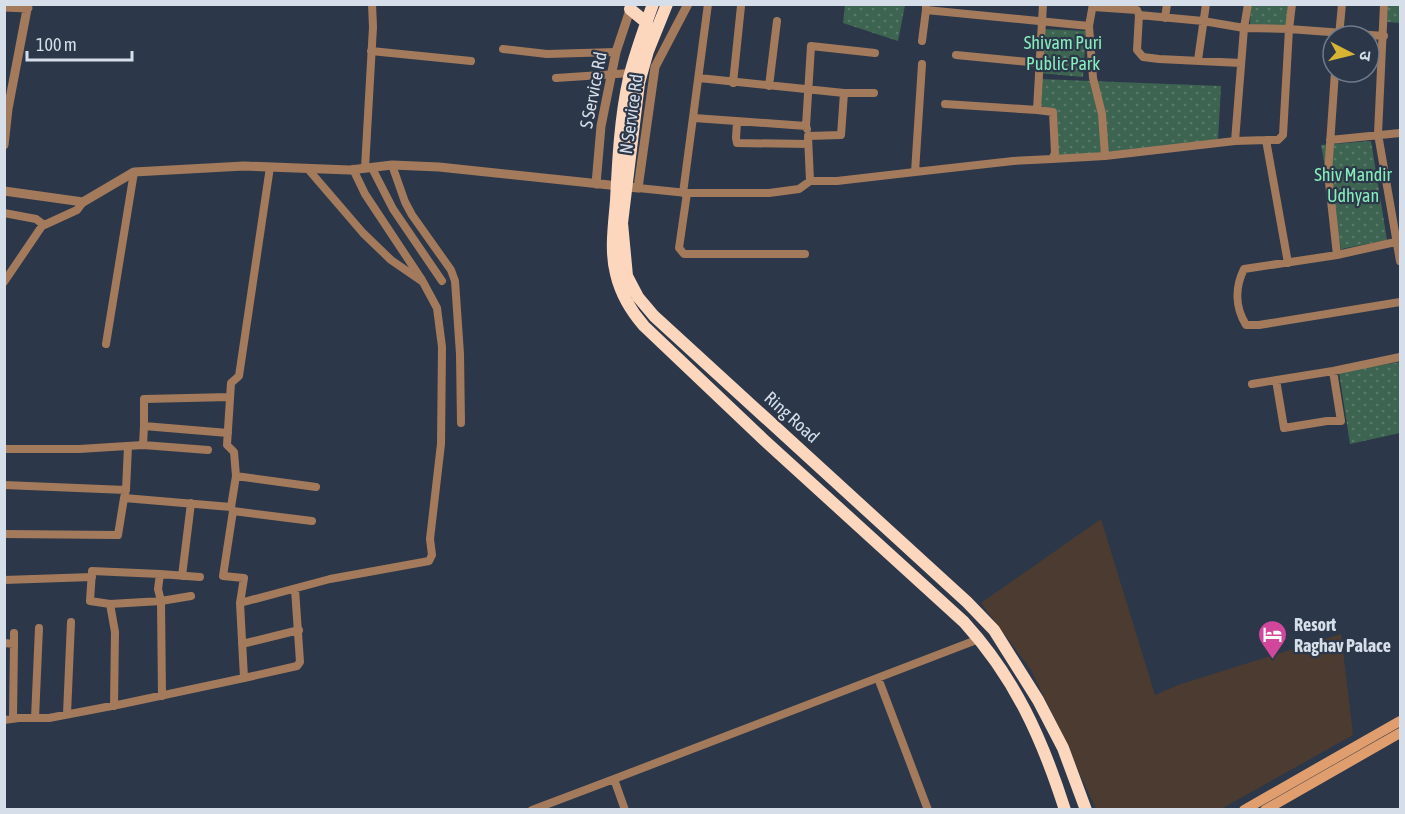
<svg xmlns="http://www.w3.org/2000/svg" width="1405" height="814" font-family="'Asap Condensed','Noto Sans Devanagari',sans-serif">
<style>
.commercial{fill:#4c3b30}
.grass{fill:url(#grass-dots)}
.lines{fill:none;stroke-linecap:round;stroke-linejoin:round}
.minor{stroke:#a47a5c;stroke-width:8}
.tertiary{stroke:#a47a5c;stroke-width:9}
.secondary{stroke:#e09e6e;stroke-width:10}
.trunk{stroke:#fcd7be;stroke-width:12}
.labels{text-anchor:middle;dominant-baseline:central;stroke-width:4.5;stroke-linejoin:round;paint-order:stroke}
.park-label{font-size:18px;fill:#87edbc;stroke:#2c3849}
.street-label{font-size:18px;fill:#d6dee9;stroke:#2c3849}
.poi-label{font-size:18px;font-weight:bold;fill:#d6dee9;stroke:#2c3849;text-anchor:start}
</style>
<defs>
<pattern id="grass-dots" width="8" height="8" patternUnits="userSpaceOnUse" patternTransform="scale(1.5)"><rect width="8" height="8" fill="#3d6451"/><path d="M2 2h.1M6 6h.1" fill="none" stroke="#587a6a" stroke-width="1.8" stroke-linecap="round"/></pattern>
</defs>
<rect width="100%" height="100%" fill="#2c3849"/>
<path class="commercial" d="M1101,519L1155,695L1178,685L1341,634L1353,735L1221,809H1096L1059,728L1031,670L981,603Z"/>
<path class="grass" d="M845,5H905L898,41L843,23Z
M1251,5H1289L1288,27L1250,25Z
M1388,5H1400V23L1387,22Z
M1042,29L1086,31L1083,77L1039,73Z
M1039,79L1221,86L1218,140L1058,157L1057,112L1040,105Z
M1371,141L1387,240L1341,249L1321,145Z
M1400,362V433L1350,444L1339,372Z"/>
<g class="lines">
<path class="minor" d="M926,4V10L1089,26L1093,4
M1384,4L1378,134L1400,261
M1093,7L1137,10L1139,15L1137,50L1143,57L1159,59L1241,63
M1139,15L1203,21L1244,28L1248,4
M1165,18L1167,4
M1089,26L1093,78L1102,114L1105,156
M1339,36L1342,4
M922,41L926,10
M503,49L547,54L616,52
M371,51L471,61
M956,55L1039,63
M1198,60L1206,4
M922,64L915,172L1013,161L1052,159L1055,153L1053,112L1037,110
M1335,72L1328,173L1337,255
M556,78L631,73
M699,78L844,93L841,135L808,136L810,181
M733,83L741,6
M769,86L777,21
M844,93H874
M945,104L1037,110L1043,4
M694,118L806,126L807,129
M737,122L736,138L737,143L808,144
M806,126L811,46L875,53
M1266,140L1235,141L1244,28L1289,29L1384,36
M1330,140L1400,133
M1052,159L1105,156L1235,141
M392,165L405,202L412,215L451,270L455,281L460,354L461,423
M365,168L373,27L372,4
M372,168L393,209L442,281
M353,169L365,194L422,280
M638,188L687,193H769L799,189L810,181H837L915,172
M683,193L708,4
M687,193L679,248L684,254H805
M4,213L36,219L44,225
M1400,241L1337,255L1244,269C1235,287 1235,307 1246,325H1259L1400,302
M1288,263L1266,140H1278L1283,135L1289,29L1292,4
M4,282L42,226L77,210L83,202
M106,344L134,172
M1276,380L1284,428L1327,421H1341L1333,371
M1252,384L1333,371L1400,357
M144,426V399L230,397
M143,445L144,426L228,433
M4,449H79L143,445L208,450
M236,476L234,452L227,445L231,383L239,376L270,167
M4,485L126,490L124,498L231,507
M126,490L128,446
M233,511L312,521
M4,534L118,535L124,498
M160,574L200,577
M182,576L191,503
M4,580L92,577
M240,603L244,578L223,576L233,511L231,507L236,476L316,487
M110,604L161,601L162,696
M4,643L14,644V633
M242,644L299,630
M244,678L297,666L300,662L295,589
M878,678L928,810
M114,706L115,632L110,604L90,601L92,571L160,574L158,589L161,601L191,596
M67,714L71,622
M13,718L14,644
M35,718L39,628
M4,720L19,718H49L122,704L244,678L240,603L330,579L429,561L432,555L430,539L441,444L442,347L437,308L423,282L391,260L363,233L308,169
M532,810L614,779
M625,810L614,779L979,639"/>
<path class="tertiary" d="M4,7L28,8
M4,145L8,109L28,4
M596,184L601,126L616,52L632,4
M4,191L83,202L134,172L244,166L350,170L392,165L439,167L638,188L655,67L688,4"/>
<path class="secondary" d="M1244,810L1400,721
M1265,810L1400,733"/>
<path class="trunk" d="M653,4C644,29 635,53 629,78C620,118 618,161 616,201C614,225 610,251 616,274C621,295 630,310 644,326L764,440L964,622C1015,678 1042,738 1065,810
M667,4L648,51L639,83L622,223L627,276L638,297L654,316L967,602L994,630L1038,700L1063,748L1086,810
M630,9L647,23"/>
</g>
<defs>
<symbol id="hotel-pin" viewBox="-11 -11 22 30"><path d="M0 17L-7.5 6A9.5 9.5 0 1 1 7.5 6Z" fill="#d1479c" stroke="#2c3849"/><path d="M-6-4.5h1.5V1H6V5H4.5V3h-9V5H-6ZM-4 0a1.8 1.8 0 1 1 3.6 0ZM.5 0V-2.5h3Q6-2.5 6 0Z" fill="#fff"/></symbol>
</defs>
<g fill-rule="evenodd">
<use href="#hotel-pin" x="1256" y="618" width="33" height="45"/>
</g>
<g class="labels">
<g class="park-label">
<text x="1063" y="42">Shivam Puri<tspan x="1063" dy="21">Public Park</tspan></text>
<text x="1353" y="174">Shiv Mandir<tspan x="1353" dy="21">Udhyan</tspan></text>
</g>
<g class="street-label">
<text transform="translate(593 90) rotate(-79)">S Service Rd</text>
<text transform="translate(631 114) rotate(-82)">N Service Rd</text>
<text transform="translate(792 417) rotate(42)">Ring Road</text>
</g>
<g class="poi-label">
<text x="1294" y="624">Resort<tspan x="1294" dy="21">Raghav Palace</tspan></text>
</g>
</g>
<rect width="1405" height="814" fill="none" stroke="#d6dee9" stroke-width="12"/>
<g transform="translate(1351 54) rotate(97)"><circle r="28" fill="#2c3849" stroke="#707a89" stroke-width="1.5"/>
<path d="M0-4.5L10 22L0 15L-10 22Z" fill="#d7b434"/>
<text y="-9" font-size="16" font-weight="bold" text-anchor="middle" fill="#d6dee9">उ</text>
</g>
<path d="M27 51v9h105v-9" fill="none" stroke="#d6dee9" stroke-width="3"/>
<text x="36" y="51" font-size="18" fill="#d6dee9" stroke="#2c3849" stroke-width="4.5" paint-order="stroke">100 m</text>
</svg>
